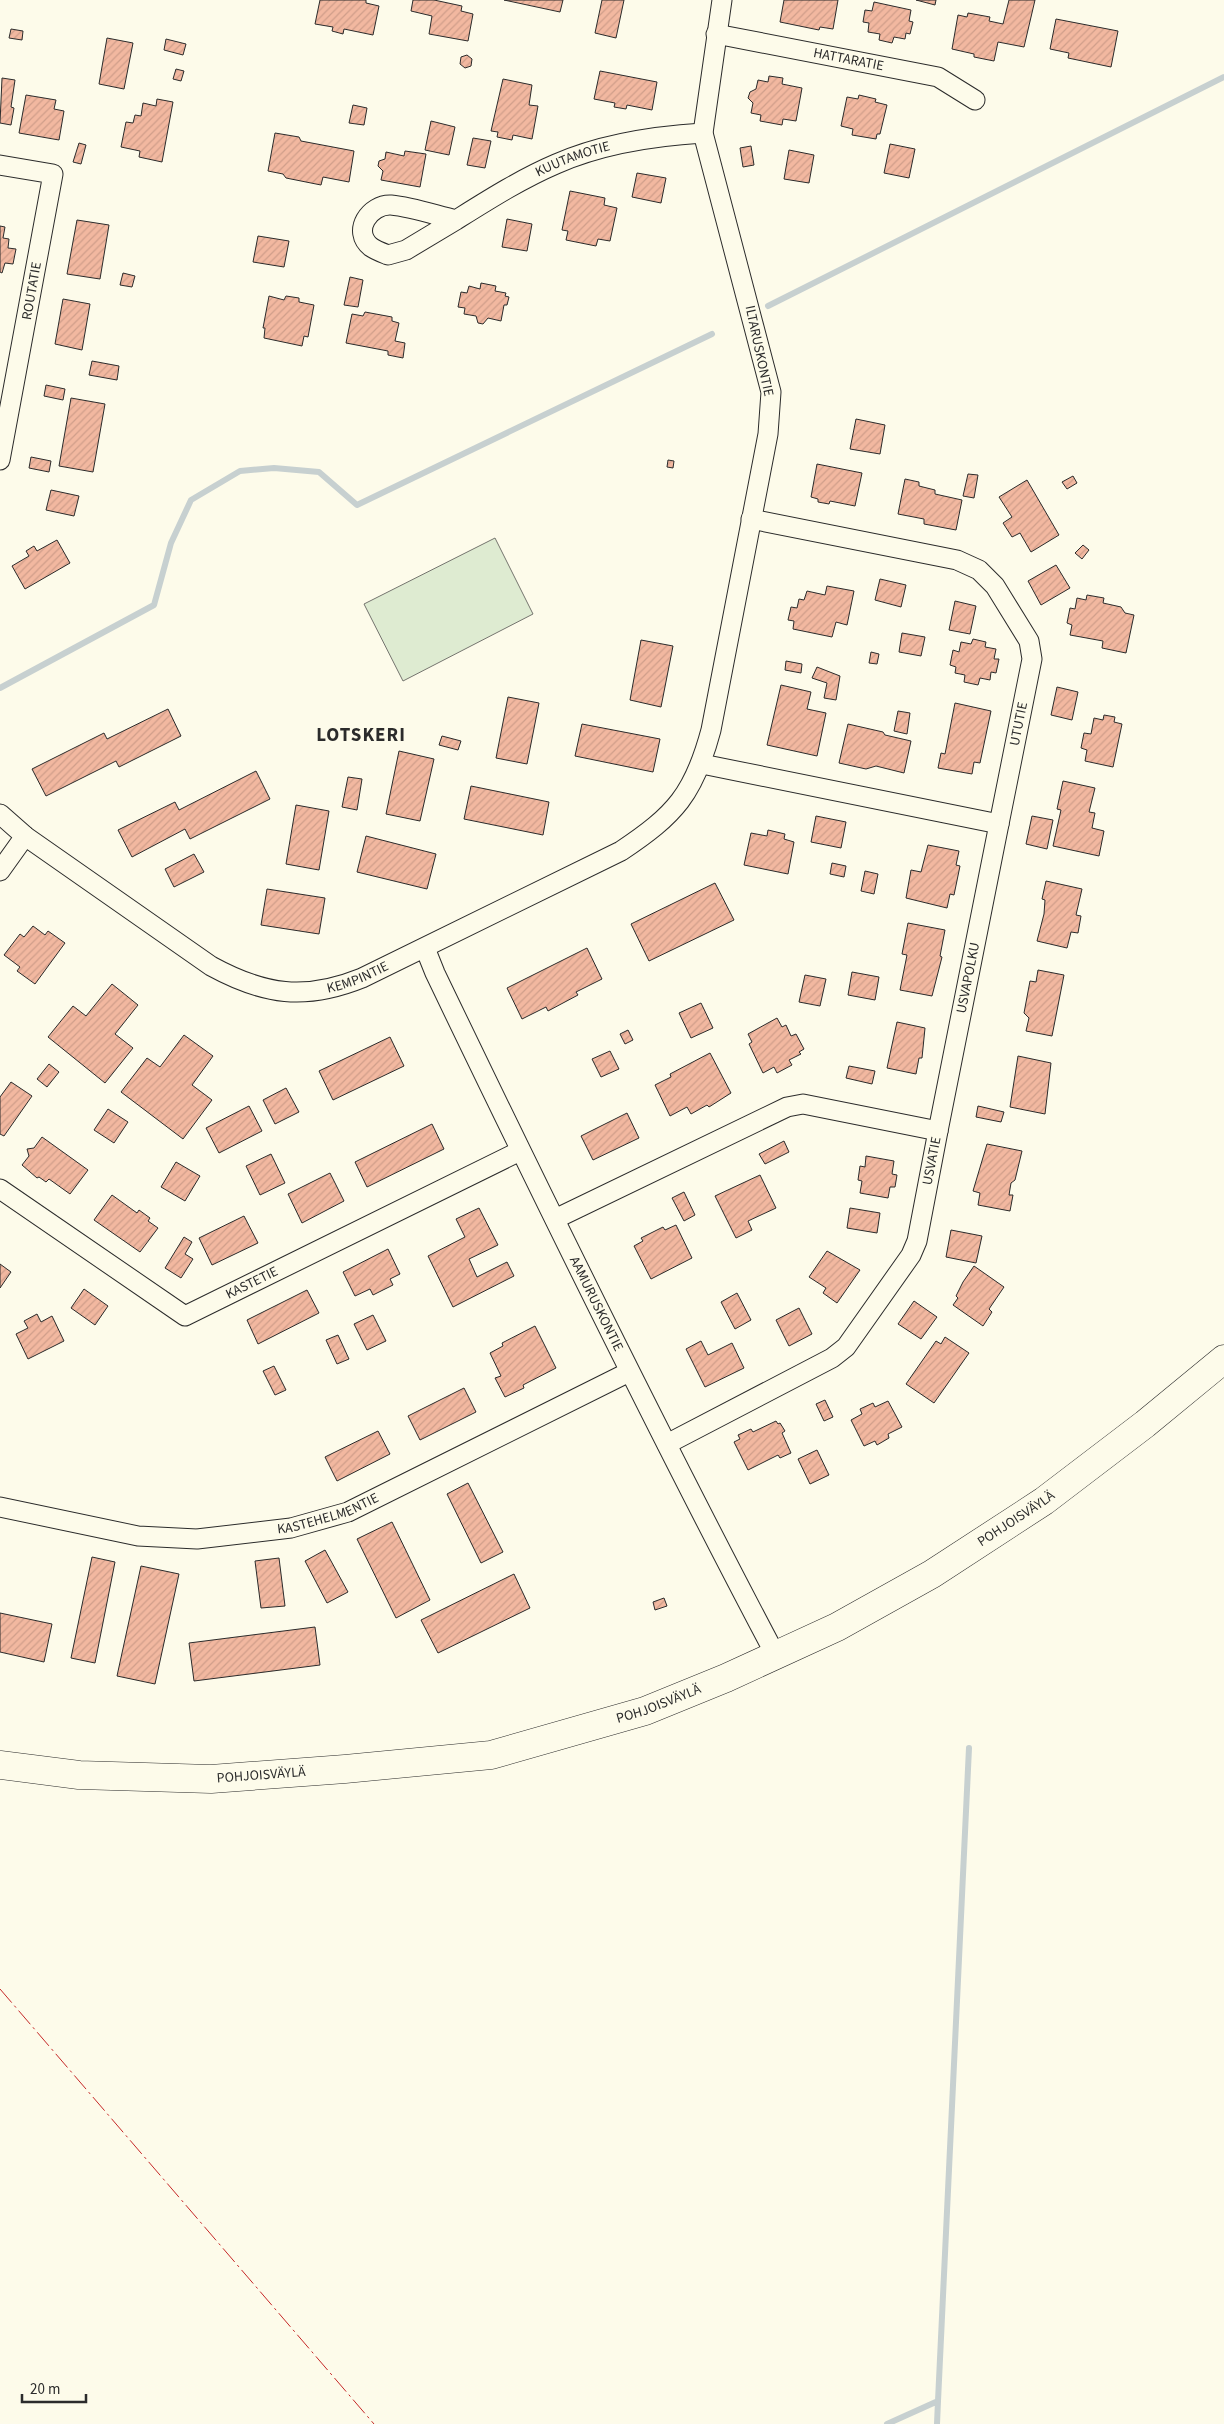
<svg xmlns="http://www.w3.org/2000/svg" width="1224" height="2424" font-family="'Source Sans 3',sans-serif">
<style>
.grass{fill:#deebd1;stroke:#74746e}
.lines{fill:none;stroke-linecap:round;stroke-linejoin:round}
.stream{stroke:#c7d0d0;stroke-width:6}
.building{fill:url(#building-hatch);stroke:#2b2b2b}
.street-casing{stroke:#2b2b2b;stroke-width:21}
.secondary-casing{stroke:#2b2b2b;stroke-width:29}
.street{stroke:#fdfbea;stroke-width:19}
.secondary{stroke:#fdfbea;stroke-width:28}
.power{stroke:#c62828;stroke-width:1;stroke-dasharray:18 4 2.5 4;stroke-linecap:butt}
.labels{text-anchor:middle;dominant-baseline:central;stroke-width:4;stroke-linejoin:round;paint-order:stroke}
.street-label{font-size:14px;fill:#2b2b2b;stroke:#fdfbea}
.district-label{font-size:19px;font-weight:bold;letter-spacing:1px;fill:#2b2b2b;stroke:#fdfbea}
</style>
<defs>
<pattern id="building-hatch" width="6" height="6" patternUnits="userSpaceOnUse" patternTransform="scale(1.25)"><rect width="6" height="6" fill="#f2b8a0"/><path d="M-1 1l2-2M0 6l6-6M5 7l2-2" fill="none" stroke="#d09e8a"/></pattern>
</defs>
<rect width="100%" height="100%" fill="#fdfbea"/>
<path class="grass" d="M495,538L533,614L403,681L364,604Z"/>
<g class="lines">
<path class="stream" d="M768,306L1224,77
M0,688L154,605L171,543L191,500L240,471L274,468L319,472L357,505L712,334
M887,2424L938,2401L969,1748
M937,2424L938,2401"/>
</g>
<path class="building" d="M320,0H366V3L379,6L373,35L344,29L343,34L332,31L333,27L315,24Z
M413,0H434L462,6L461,11L473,14L468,41L429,34L432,16L411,11Z
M504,0H563L560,12Z
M602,0H624L616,38L595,33Z
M784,0H838L833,29L820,27L819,30L780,22Z
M916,0H936L935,5Z
M1009,0H1035L1024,47L998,42L994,61L974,57V54L952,49L958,15L967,17L968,13L990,17L989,21L1003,24Z
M874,2L911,10L909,21L913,22L910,34L906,33L905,39L894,37L892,43L879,40L880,34L868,32L869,23L863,22L865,10L872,11Z
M1056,19L1118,31L1111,67L1068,58L1069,53L1050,49Z
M11,29L23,31L22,40L9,38Z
M107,38L133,43L124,89L99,84Z
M166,39L186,44L183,55L164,50Z
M467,55L472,59L471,66L465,68L460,64L461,57Z
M176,69L184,71L181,81L173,79Z
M600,71L657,82L652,110L627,105L626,109L614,107L615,103L594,99Z
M769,76L783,78L782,84L802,88L796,121L783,119L782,125L760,121L761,115L751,113L753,103L748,98L750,92L756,89L758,80L768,82Z
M2,78L15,80L11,107L14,108L11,125L0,123Z
M503,79L532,85L529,105L538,106L532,139L513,135L512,140L497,137L498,132L491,131Z
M26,95L56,100L54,109L64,111L59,140L19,133Z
M859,95L876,99L875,102L887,105L880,134H877L876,139L852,135L853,129L841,126L847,97L858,99Z
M157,99L173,102L162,162L139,157L140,151L121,147L126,122L133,123L135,115L141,116L143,103L156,106Z
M353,105L367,108L364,125L349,123Z
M431,121L455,127L449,155L425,150Z
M275,133L299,137L301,141L354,151L349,182L323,177L321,185L286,178L283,174L268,171Z
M473,138L491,141L485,168L467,165Z
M79,143L86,145L81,164L73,162Z
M890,144L915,149L909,178L884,173Z
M751,146L754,165L743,167L740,148Z
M789,150L814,155L809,183L784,179Z
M405,151L426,154L420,187L381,180L383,171L378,166L379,161L385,159L386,152L404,156Z
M637,173L666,178L661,203L632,197Z
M570,191L605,198L604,205L617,208L610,241L598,239L596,246L566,240L568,231L562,230Z
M507,219L532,224L527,251L502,247Z
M77,220L109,225L100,279L67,274Z
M0,226L5,227L3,238L9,239L8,248L16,249L13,264L5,263L2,273L0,272Z
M258,236L289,241L284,267L253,262Z
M123,273L135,276L132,287L120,285Z
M350,277L363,280L358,307L344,305Z
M481,283L496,286L495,291L506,293L505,296L509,297L507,305H504L501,321L488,318L483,324L478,323L476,316L464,314L465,308L458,307L461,292L467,293L469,286L480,289Z
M269,296L284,300L286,296L299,298V302L314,305L308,337L304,336L302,346L264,338L265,328H263Z
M63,299L90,304L82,350L55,344Z
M365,312L392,317V321L399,323L395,341L405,343L403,358L388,355V351L346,343L352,314L363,316Z
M92,361L119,366L117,380L89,375Z
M46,385L65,389L63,400L44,396Z
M71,398L105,404L93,472L59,466Z
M856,419L885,425L880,454L850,449Z
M31,457L51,461L49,472L29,468Z
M668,460L674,461L673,468L667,467Z
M817,464L862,473L855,506L830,501L829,504L818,502V499L811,497Z
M968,474L978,475L974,498L963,496Z
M1073,476L1077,483L1067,489L1062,482Z
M905,479L919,482V486L935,490V494L962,500L956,530L924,524V519L898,514Z
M1027,480L1059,535L1031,552L1020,533L1012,537L1003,523L1012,517L999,497Z
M51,490L79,496L74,516L46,510Z
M57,540L70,563L25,589L12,566L29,556L26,551L34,546L37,551Z
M1083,545L1089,550L1082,559L1075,553Z
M1056,565L1070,588L1041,605L1028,581Z
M880,579L906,585L901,607L875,600Z
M827,586L854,591L847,625L836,622L832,637L793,629L794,621L788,620L791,607L797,608L799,599L804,600L807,591L825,595Z
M1087,595L1104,598L1103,603L1121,607L1125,613L1134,615L1126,653L1102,648L1103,641L1070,635L1072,625L1067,623L1070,608L1075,609L1077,598L1086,600Z
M955,601L976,606L970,634L949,630Z
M902,633L925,637L921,656L899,652Z
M973,639L986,642L985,647L996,649L994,659H999L996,673L991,672L990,680L980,678L978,685L964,682L965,675L955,673L956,667L950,665L953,650L959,652L961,642L971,644Z
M641,640L673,646L661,707L630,700Z
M871,652L879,654L877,664L869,663Z
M786,661L802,664L801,673L785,670Z
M817,667L840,676L836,700L824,698L827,683L812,678Z
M781,685L811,692L807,709L826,713L817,756L767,745Z
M1057,687L1078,692L1072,720L1051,715Z
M508,697L539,703L527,764L496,758Z
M955,703L991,711L980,763L974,762L972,774L938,768L941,753L945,754Z
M168,709L181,736L119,767L116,761L46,796L32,769L104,733L107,739Z
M898,711L910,713L907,734L894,731Z
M1104,715L1115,717L1114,722L1122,724L1113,767L1085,761L1087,750L1081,748L1084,733L1091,734L1094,718L1103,720Z
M582,724L660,739L653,772L575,756Z
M848,724L883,732L885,735L911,741L904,773L876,766L866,769L839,763Z
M442,736L461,741L458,750L439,745Z
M399,751L434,759L420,821L386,814Z
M256,771L270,799L190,839L185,829L132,857L118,830L175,802L179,810Z
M348,777L362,779L357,810L342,807Z
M1063,781L1095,788L1089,812L1095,813L1092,828L1104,831L1099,856L1053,846L1061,810L1057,809Z
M471,786L549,802L543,835L464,819Z
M296,805L329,811L319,870L286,864Z
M816,816L846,822L841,848L811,842Z
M1032,816L1053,820L1047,849L1026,844Z
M768,830L785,834L784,839L794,842L788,874L744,865L751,833L767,836Z
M366,836L436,854L427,889L357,872Z
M928,845L959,851L956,865L960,866L954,895L950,894L947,908L906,898L911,870L921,872Z
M194,854L204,872L174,887L165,869Z
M832,863L846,866L844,877L830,874Z
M865,871L878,874L874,894L861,891Z
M1046,881L1082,889L1076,915L1081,916L1078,933L1071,932L1067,948L1037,941L1044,914L1045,900L1042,899Z
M715,883L734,920L649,961L631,924Z
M267,889L325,898L319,934L261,925Z
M908,923L945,930L940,956L942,957L932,996L900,990L907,955L902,954Z
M33,926L45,935L48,931L65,943L35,984L17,971L20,967L4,955L20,934L24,937Z
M587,948L602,979L576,992L578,995L548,1011L546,1007L522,1019L507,988Z
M1038,970L1064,975L1052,1036L1026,1031L1029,1018L1024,1013L1030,981L1036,982Z
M852,972L879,977L875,1000L848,995Z
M805,975L826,979L820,1006L799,1002Z
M112,984L138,1005L115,1034L133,1048L105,1083L48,1037L73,1006L86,1016Z
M701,1003L713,1028L691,1038L679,1013Z
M777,1018L782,1027L786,1025L791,1036L796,1034L804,1049L799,1052L801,1054L789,1060L792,1065L777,1073L774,1067L763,1073L749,1044L752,1042L748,1034Z
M897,1022L925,1028L922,1058H919L916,1074L887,1068Z
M628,1030L633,1040L625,1044L620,1034Z
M184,1035L213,1056L192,1085L212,1100L183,1139L121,1092L147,1058L160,1067Z
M390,1037L404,1066L333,1100L319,1071Z
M610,1051L619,1069L601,1077L592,1059Z
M710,1053L731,1093L709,1107L707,1105L691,1114L687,1107L670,1116L655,1085L671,1077L670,1074Z
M1018,1056L1051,1063L1045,1114L1010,1107Z
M49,1064L59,1072L47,1087L37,1079Z
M849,1066L875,1071L872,1084L846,1078Z
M11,1082L32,1096L4,1136L0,1134V1097Z
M286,1088L299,1112L275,1124L263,1100Z
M249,1106L262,1131L219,1153L206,1128Z
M978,1106L1004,1112L1001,1122L976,1117Z
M108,1109L128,1122L114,1143L94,1130Z
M627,1113L639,1138L593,1160L581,1136Z
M432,1124L444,1149L367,1187L355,1162Z
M42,1137L88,1170L70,1194L49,1179L46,1182L39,1177L37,1178L22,1165L29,1156L27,1149L34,1148Z
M784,1141L789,1152L765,1164L759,1154Z
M987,1144L1022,1151L1015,1180L1011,1183L1009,1195H1013L1010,1211L978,1205L980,1193L973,1191Z
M271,1154L285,1183L260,1195L246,1166Z
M866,1156L894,1161L892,1174L897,1175L895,1187H890L888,1198L860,1193L862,1181L858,1180L860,1166L865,1167Z
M176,1162L200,1176L185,1201L161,1187Z
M330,1173L344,1201L302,1223L288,1194Z
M760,1175L776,1208L748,1221L752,1230L736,1238L715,1196Z
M684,1192L695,1215L684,1221L672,1198Z
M112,1195L137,1213L139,1210L150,1218L148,1221L158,1228L140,1252L94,1220Z
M479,1208L498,1245L469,1259L477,1277L507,1262L514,1276L453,1307L428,1256L465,1237L456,1219Z
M850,1208L880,1213L877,1233L847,1228Z
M244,1216L258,1243L212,1265L199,1238Z
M676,1225L692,1258L651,1279L634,1246L643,1241L641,1238L663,1227L665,1230Z
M951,1230L982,1236L976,1263L946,1257Z
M184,1237L192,1242L185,1254L193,1259L181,1278L165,1268Z
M388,1249L400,1274L390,1279L393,1285L373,1295L370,1289L355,1296L343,1272Z
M827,1251L860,1270L837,1303L823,1293L826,1288L809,1277Z
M0,1264L11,1272L0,1288Z
M974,1266L1004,1287L989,1309L992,1312L983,1326L953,1305L958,1298L956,1296L963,1282Z
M84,1289L108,1306L95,1325L71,1308Z
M307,1290L319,1313L258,1344L247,1320Z
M737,1293L751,1320L735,1329L721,1302Z
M914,1301L937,1317L921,1339L898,1324Z
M799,1308L812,1334L789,1346L776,1320Z
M37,1314L41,1322L52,1316L64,1341L28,1359L16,1334L28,1328L24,1321Z
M373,1315L386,1341L367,1350L354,1324Z
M535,1326L556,1368L523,1385L524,1388L505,1397L495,1378L501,1376L490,1353L503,1346L502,1343Z
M338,1335L349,1359L337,1364L326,1340Z
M945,1337L969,1353L934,1403L906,1384L936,1341L941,1344Z
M701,1341L708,1355L732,1343L744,1368L705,1387L686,1349Z
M274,1366L286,1390L275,1395L263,1371Z
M464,1388L476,1412L420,1440L408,1416Z
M825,1400L833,1417L824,1421L816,1404Z
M888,1401L902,1427L888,1434L889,1438L877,1445L875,1441L864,1446L851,1420L862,1414L860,1409L873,1403L875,1407Z
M776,1421L778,1424L780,1423L785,1431L782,1433L791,1453L780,1458L778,1455L748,1470L734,1442L740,1439L738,1435L751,1429L753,1432Z
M378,1431L390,1454L337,1481L325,1457Z
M817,1450L829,1475L810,1484L798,1459Z
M468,1483L503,1552L481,1563L447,1494Z
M392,1522L430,1600L396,1618L357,1539Z
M325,1550L348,1592L327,1603L305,1561Z
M92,1557L115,1562L95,1663L71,1658Z
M279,1558L285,1606L261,1608L255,1561Z
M141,1566L179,1574L155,1684L117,1676Z
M514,1574L530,1608L438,1653L421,1620Z
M664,1598L667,1606L655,1610L653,1602Z
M0,1613L52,1624L44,1662L0,1652Z
M315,1627L320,1665L194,1681L189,1643Z"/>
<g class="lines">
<defs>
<g id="street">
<path id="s1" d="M716,34L938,77L975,100"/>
<path d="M0,165L53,174L0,460"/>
<path id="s2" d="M456,220L406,250L388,255C383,253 375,250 371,247C351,231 370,204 391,205C412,207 435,215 456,220C488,200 521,179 556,164C601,144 654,136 703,133"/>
<path id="s3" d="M702,764L999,824L1032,659L1029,641L995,586L979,570L957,560L751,519"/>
<path id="s4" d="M0,814L25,836L211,966C264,995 305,1001 362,978L621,851C675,815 694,794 711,730L768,434L771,392L703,133L722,0"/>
<path d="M0,871L25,836"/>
<path id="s5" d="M425,948L435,973C545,1202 657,1431 776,1656"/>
<path id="s6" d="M938,1131L999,824"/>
<path id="s7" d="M0,1189L185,1316L520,1151"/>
<path d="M555,1219L787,1107L803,1104L938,1131L917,1241L911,1255L846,1347L832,1358L667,1444"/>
<path id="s8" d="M0,1507L138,1536L197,1539L291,1528L348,1512L629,1372"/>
</g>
<g id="secondary">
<path id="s9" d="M0,1765L79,1775L211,1779L345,1769L491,1755L645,1711L726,1678L837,1627L932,1574L1044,1501L1145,1424L1224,1359"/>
</g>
</defs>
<use href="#street" class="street-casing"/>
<use href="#secondary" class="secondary-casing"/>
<use href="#street" class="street"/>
<use href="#secondary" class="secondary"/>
<path class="power" d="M0,1989L374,2424"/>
</g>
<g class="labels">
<g class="street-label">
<text stroke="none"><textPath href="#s1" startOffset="135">HATTARATIE</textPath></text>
<text stroke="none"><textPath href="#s2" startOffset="356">KUUTAMOTIE</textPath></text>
<text transform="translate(32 291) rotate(-80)">ROUTATIE</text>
<text transform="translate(759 351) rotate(78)">ILTARUSKONTIE</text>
<text stroke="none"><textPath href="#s3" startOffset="405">UTUTIE</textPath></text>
<text stroke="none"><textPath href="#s4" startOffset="414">KEMPINTIE</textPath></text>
<text stroke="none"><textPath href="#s6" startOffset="156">USVAPOLKU</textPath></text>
<text transform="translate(932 1161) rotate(-79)">USVATIE</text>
<text stroke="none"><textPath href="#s7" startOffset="299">KASTETIE</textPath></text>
<text stroke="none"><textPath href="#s5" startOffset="395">AAMURUSKONTIE</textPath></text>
<text stroke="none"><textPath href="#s8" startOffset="334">KASTEHELMENTIE</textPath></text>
<text stroke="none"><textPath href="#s9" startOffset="1072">POHJOISVÄYLÄ</textPath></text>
<text stroke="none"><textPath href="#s9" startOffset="668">POHJOISVÄYLÄ</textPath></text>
<text stroke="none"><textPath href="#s9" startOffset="262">POHJOISVÄYLÄ</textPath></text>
</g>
<g class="district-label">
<text x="361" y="735">LOTSKERI</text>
</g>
</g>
<path d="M22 2394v8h64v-8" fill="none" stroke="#2b2b2b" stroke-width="2.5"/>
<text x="30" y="2394" font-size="15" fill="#2b2b2b" stroke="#fdfbea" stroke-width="4" paint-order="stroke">20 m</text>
</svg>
